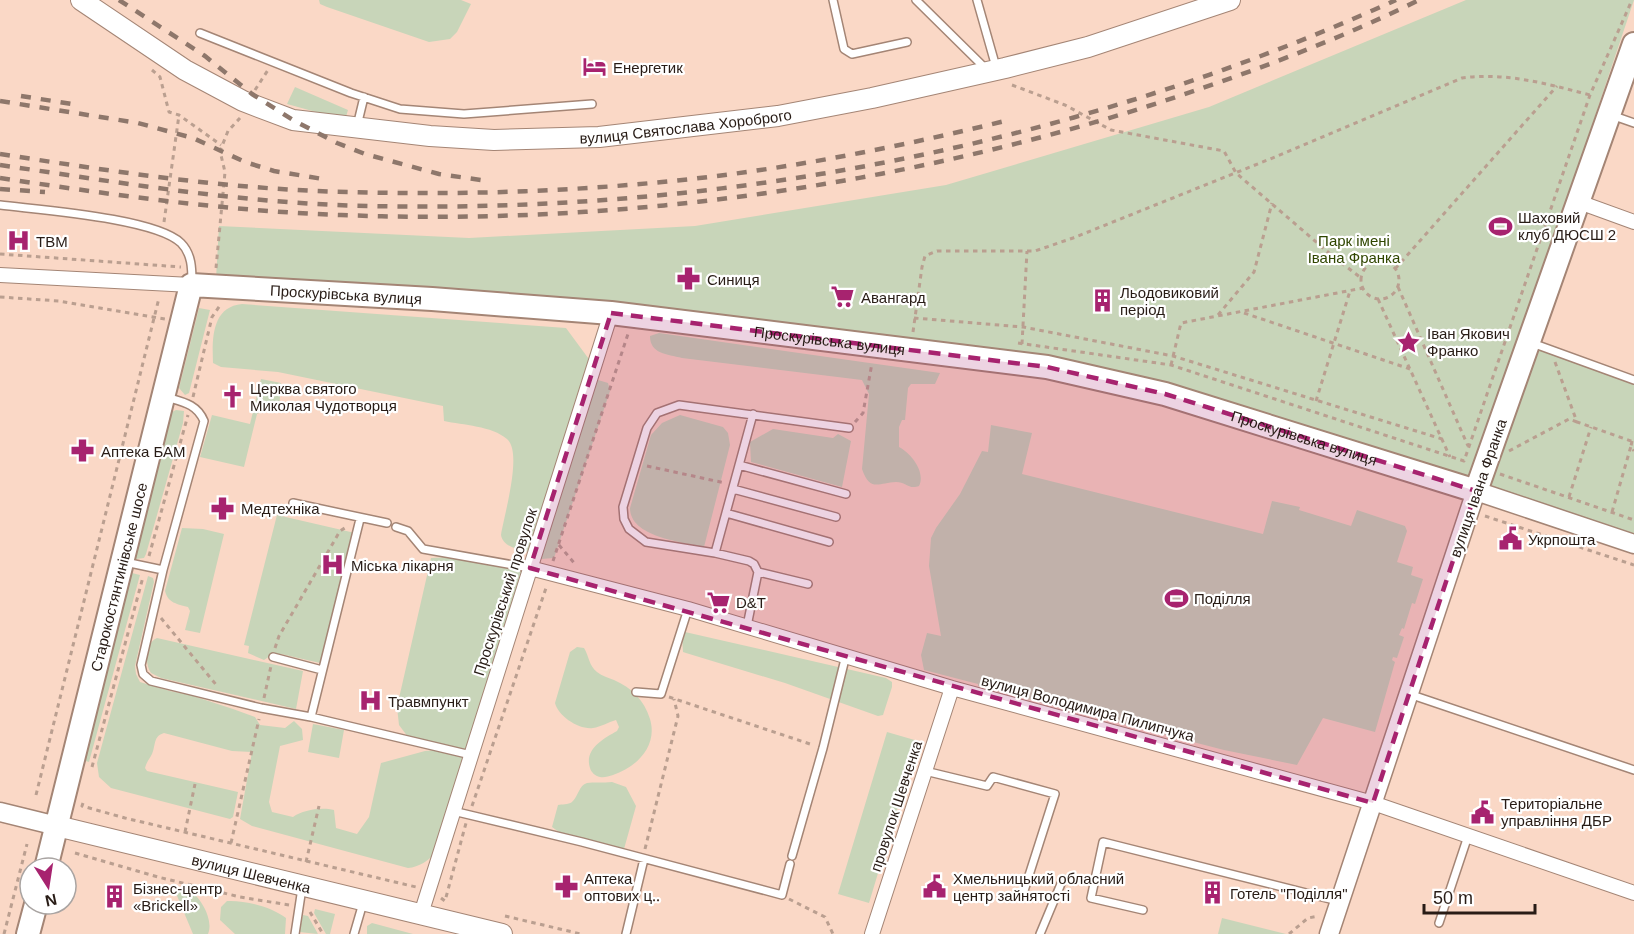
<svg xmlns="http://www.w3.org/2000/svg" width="1634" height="934" font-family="Helvetica,sans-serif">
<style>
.green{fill:#c8d5b9}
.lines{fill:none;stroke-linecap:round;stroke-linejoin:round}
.service-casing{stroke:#a48575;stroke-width:10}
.minor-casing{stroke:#a48575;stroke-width:16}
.tertiary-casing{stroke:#a48575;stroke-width:21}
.secondary-casing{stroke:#a48575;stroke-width:22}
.primary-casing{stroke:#a48575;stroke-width:26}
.path{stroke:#ba9f90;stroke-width:3;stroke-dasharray:4.5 4.5;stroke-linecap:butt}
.service{stroke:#fff;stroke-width:7}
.minor{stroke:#fff;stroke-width:14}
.tertiary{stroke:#fff;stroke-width:18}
.secondary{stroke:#fff;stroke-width:20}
.primary{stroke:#fff;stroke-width:22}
.rail{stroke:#8e776b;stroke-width:4.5;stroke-dasharray:10 10;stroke-linecap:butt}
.marked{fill:#a7236f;fill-opacity:0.2;stroke:#a7236f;stroke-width:4.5;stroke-dasharray:12 8;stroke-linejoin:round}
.labels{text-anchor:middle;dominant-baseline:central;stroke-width:4.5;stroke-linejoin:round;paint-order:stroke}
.poi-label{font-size:15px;fill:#281c16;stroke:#fff;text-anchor:start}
.street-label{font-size:15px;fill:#281c16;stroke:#fff}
.park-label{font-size:15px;fill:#304600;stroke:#fff}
</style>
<rect width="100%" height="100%" fill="#fad8c6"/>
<path class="green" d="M319,0H461L471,4L457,32L450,39L429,42L327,7L320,4Z
M1466,0H1634L1472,483L1167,388L216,279L219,226L469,238L695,226L946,185L1209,107Z
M295,87L348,110L345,120L287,104Z
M242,304L566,328L594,366L590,382L598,380L608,383L610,391L554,558L541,559C530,548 504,552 501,535C504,515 523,452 507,439C492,426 463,425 444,421L443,406L278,372L221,367L213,363C212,338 212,307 242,304Z
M199,308L210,310L189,393L185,395L179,388Z
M659,333L940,373L935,384H911L908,388L905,420H902L899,427V447C911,453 926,472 919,486C909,490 906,482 896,482C878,483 870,492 862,469L869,394L862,380L682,358C667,354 650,354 650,336Z
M1536,342L1634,376V538L1485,487Z
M261,379L281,383L279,410L261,412L257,414L244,467L200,457L212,415L250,424Z
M176,410L184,411L183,423L146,554L144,558L136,559L132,556L169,420L172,412Z
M680,415L723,427L728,433L730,445L704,547C682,542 630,537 630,508L651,435L662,423Z
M991,425L1032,433L1022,474L1263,534L1272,501L1300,507L1299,510L1351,526L1357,510L1405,526L1407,531L1397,562L1413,567L1411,575L1423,579L1415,604L1412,603L1404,629L1402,628L1399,635L1404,637L1397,658L1393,657L1392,660L1395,662L1375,732L1323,718L1297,765L1224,750L978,686V684L924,670L921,655L927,633L941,636L929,566L931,538L936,528L960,494L982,451L988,452Z
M773,429L833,438L838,434L851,441L842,487L751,462L750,442Z
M277,515L355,533L320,663L281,654L280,657L270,656L264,660L248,653L249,646L244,645Z
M182,528L203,529L224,534L200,633L185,630L190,611L188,607C177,604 168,603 165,591Z
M450,557L490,565L530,568L471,755L411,741L399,725L397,707L431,558Z
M132,573L140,575L89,762L79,759L127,574Z
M148,576L153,578L154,582L135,666L136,674L140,682L170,691L190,695L233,709L255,717L260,725L285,728L294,721L302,729L303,740L280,746L269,802L272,812L293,817C303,810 321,807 334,810L336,828L357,834L369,817L381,763L425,751L438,750L462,756L464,763L435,852C429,861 419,867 408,868L252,826L240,819L252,752L232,751L164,733C153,736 156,745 152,754C149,760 147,761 145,768L147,771L238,792L233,817L230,819L111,788L99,777L97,763Z
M685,632L886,678L892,682V687L883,715L878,716L785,683L686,653L683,652L682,636Z
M157,638L303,671L296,709L161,678L151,673C144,664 146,642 157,638Z
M577,647L584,648C589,656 589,666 597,672C602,676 609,678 614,680C632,688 644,700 650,719C658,746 637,767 613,775C609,776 604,778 600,777C595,776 591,772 590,768C584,749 603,739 617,731L619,727L616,720C608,722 601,727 593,728C579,730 558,716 555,703L570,652Z
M313,724L344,730L339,758L308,752Z
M887,732L918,741L869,903L838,894Z
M612,782L626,787L636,806L624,849L559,832L552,827L558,805C562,804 568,805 572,802C578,797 579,785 587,783C593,782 604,783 612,782Z
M188,889C201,897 214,920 208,934H193L175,891Z
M227,901C245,900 272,907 286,918L285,934H235L220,920L221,907Z
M315,909L335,914L330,934H326L314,913Z
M303,915L308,916L318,934L299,932Z
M1222,918L1286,934H1218Z
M372,923L413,934H367V926Z"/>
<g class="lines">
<defs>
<path id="service" d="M833,0L844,49L852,54L907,42
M916,0L987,70
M977,0L996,67
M200,33L351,93L400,109L464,114L592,104
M1614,116L1634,123
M357,126L364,97
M0,205C39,210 155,218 181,243C192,254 192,269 192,283
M1532,343L1634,380
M739,465L846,494
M733,489L836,517
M293,503L387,523
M726,513L829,542
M360,519L311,717L471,755
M396,527L408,531L423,549L530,568
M715,553L753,414
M125,562L163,570L204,421C197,404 183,402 166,397
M163,570L141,665L143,674L151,681L261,708L311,717
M758,572L808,584
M747,626L758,572L754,564L749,561L715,553L646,542L629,529L624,519L623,507L647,428L657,413L679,405L849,428
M273,657L322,670
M636,692L661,694L688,609
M1409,694L1634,770
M925,771L987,786L993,777L1055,794L1023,894
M453,811L582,842L782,895L790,864
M792,856L823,748L846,655
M1143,910L1091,898L1103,842L1338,901
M1439,923L1468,836
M295,934L302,888
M354,934L363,903
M626,934L644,859
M1040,934L1063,879"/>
<path id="minor" d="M1579,202L1634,222
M0,275L191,285
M530,568L688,609L952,688L1373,803L1634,893
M421,914L611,313
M872,934L952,688"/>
<path id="tertiary" d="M0,812L57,826
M1329,934L1476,491L1634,544"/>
<g id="secondary">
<path id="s1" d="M81,0L185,70L243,101L293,120L430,136L494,140L599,137L778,116L872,98L1005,68L1088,47L1230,0"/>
<path id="s2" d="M57,826L502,934"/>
</g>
<g id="primary">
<path id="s3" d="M46,868L191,285L432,299L611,313L1047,367L1165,394L1476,491L1634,44"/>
<path d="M28,934L36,904"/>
</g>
</defs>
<use href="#service" class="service-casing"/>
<use href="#minor" class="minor-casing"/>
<use href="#tertiary" class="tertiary-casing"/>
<use href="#secondary" class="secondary-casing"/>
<use href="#primary" class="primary-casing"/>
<path class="path" d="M152,70L160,77L169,112L179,115L221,145
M1012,85L1065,105L1111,130L1224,151L1236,173L1329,253L1361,278
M255,90L268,70
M164,222L179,115
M0,254L181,267
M1361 280a19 19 0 1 1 38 0a19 19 0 1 1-38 0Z
M216,268L225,172L220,151L228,131L240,118
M1395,269L1557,86
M1398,287L1468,446
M0,297L59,301L165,319
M1378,299L1450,457
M1244,313L1410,369
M1218,315L1254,272L1272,203
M914,318L1023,327L1173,356L1442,439
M913,332L922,267L925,256L937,251H1035L1073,238L1275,157L1462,78C1506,72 1548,84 1590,95
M1018,343L1171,365L1464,461L1590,95L1632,0
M1022,344L1027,251
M1555,362L1577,422L1634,442
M1171,365L1181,323L1363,288
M193,397L212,317L221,304
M1316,401L1350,291
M855,422L863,413L872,363
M1632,441L1631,446L1634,451
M1509,451L1569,419L1577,422
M647,466L725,483
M1500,474L1634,520
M1569,497L1591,427
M1612,512L1631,446
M1485,516L1634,565
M559,545L575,564
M149,556L188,415
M553,561L628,334
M161,618L218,687
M275,648L279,636L340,531L348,526
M669,697L813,745
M264,698L271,666
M92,767L143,577
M36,795L159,298
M83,803L82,806L125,818L416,887
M472,806L547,585
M185,832L195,784
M231,843L259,719
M645,849L678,716L674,699
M75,853L158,877L240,897L289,905
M306,862L319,806
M441,898L445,901L466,823
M789,899L825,917L833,934
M310,912L323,934
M505,916L581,934
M4,934L27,844
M1289,934L1308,918L1319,916"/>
<use href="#service" class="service"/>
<use href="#minor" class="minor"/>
<use href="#tertiary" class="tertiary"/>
<use href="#secondary" class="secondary"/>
<use href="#primary" class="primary"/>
<path class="rail" d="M119,0L205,56L252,94L293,120L337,143L365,154L439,174L488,181
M21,96L72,104
M0,101L138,123L193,138L245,162L274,171L323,179
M0,154C116,172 233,190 351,192C454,195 559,192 662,182C779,171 895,148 1009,120
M0,165C123,183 246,204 371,206C722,214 1076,145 1396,0
M0,178C113,195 226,211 341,215C618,226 897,187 1161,102C1249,73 1336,41 1419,0
M0,189L45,192"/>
</g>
<path class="marked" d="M611,313L1047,367L1165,394L1476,491L1373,803L530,568Z"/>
<defs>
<symbol id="hotel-bare" viewBox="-9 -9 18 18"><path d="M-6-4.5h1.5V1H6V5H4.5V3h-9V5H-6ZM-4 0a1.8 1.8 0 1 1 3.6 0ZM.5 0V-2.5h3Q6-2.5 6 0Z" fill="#a7236f" stroke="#fff" stroke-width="2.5" paint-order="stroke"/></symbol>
<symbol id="stadium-bare" viewBox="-9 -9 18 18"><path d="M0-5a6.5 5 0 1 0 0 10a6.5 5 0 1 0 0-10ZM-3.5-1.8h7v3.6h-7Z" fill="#a7236f" stroke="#fff" stroke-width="2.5" paint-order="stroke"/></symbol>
<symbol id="hospital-bare" viewBox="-9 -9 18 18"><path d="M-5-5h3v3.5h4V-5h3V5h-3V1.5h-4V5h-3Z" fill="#a7236f" stroke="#fff" stroke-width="2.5" paint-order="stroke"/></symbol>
<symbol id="pharmacy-bare" viewBox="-9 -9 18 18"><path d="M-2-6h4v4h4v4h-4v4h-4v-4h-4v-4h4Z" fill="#a7236f" stroke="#fff" stroke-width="2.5" paint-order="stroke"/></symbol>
<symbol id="supermarket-bare" viewBox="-9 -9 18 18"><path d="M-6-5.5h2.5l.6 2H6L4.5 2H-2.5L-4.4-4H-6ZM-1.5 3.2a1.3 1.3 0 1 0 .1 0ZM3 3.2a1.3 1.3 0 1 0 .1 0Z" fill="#a7236f" stroke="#fff" stroke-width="2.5" paint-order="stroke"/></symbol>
<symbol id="building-bare" viewBox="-9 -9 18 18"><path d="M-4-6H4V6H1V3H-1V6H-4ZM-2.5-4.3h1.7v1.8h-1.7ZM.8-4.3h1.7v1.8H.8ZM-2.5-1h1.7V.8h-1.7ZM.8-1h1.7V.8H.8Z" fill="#a7236f" stroke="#fff" stroke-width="2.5" paint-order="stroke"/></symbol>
<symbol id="sight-bare" viewBox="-9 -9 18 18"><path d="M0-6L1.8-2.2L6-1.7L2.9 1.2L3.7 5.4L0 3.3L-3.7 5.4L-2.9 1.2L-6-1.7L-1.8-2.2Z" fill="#a7236f" stroke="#fff" stroke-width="2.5" paint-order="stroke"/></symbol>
<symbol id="church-bare" viewBox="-9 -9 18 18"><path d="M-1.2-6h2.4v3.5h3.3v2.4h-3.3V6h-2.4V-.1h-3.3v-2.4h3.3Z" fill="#a7236f" stroke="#fff" stroke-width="2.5" paint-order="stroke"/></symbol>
<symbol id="civic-bare" viewBox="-9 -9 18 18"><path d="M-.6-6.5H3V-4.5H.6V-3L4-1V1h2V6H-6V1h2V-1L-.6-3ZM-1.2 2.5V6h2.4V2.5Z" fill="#a7236f" stroke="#fff" stroke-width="2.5" paint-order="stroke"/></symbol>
</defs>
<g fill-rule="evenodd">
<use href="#hotel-bare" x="578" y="50" width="33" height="33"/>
<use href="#stadium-bare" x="1484" y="210" width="33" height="33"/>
<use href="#hospital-bare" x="2" y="224" width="33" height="33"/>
<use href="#pharmacy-bare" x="672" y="262" width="33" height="33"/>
<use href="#supermarket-bare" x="826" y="280" width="33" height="33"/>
<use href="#building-bare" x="1086" y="284" width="33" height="33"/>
<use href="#sight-bare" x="1392" y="326" width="33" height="33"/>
<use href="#church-bare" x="216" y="380" width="33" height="33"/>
<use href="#pharmacy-bare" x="66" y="434" width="33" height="33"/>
<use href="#pharmacy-bare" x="206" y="492" width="33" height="33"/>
<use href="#civic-bare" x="1494" y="522" width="33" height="33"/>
<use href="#hospital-bare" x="316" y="548" width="33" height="33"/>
<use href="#stadium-bare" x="1160" y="582" width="33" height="33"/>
<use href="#supermarket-bare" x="702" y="586" width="33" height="33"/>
<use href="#hospital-bare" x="354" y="684" width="33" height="33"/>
<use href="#civic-bare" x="1466" y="796" width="33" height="33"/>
<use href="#pharmacy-bare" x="550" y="870" width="33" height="33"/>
<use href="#civic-bare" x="918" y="870" width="33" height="33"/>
<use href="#building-bare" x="1196" y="876" width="33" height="33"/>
<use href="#building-bare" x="98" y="880" width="33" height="33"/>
</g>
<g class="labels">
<g class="poi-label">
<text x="613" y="67">Енергетик</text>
<text x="1518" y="217">Шаховий<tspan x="1518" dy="17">клуб ДЮСШ 2</tspan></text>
<text x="36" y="241">ТВМ</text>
<text x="707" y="279">Синиця</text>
<text x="1120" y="292">Льодовиковий<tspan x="1120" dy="17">період</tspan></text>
<text x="861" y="297">Авангард</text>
<text x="1427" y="333">Іван Якович<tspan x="1427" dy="17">Франко</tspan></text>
<text x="250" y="388">Церква святого<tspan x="250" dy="17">Миколая Чудотворця</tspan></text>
<text x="101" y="451">Аптека БАМ</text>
<text x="241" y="508">Медтехніка</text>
<text x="1528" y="539">Укрпошта</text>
<text x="351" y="565">Міська лікарня</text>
<text x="1194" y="598">Поділля</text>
<text x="736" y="602">D&amp;T</text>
<text x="388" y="701">Травмпункт</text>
<text x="1501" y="803">Територіальне<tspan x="1501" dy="17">управління ДБР</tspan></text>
<text x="584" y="878">Аптека<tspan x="584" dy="17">оптових ц‥</tspan></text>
<text x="953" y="878">Хмельницький обласний<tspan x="953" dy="17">центр зайнятості</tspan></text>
<text x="133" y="888">Бізнес-центр<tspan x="133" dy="17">«Brickell»</tspan></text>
<text x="1230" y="893">Готель "Поділля"</text>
</g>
<g class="street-label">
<text stroke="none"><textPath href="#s1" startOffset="639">вулиця Святослава Хороброго</textPath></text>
<text stroke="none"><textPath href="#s3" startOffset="756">Проскурівська вулиця</textPath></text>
<text stroke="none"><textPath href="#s3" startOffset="1242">Проскурівська вулиця</textPath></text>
<text stroke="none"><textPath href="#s3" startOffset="1728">Проскурівська вулиця</textPath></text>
<text transform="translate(1478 488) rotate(-71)">вулиця Івана Франка</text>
<text stroke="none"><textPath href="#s3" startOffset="300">Старокостянтинівське шосе</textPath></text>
<text transform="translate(505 592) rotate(-72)">Проскурівський провулок</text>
<text transform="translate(1088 708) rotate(15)">вулиця Володимира Пилипчука</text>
<text transform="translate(896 806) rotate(-72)">провулок Шевченка</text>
<text stroke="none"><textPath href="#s2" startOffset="200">вулиця Шевченка</textPath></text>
</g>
<g class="park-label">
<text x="1354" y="240">Парк імені<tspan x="1354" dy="17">Івана Франка</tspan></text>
</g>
</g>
<g transform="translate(48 886) rotate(168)"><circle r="28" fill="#ffffff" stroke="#a9a4a2" stroke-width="1.5"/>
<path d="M0-4.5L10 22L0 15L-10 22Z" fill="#a7236f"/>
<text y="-9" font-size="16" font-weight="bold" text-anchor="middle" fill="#281c16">N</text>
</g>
<path d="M1424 904v9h111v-9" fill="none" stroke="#281c16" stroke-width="3"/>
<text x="1433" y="904" font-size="18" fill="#281c16" stroke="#ffffff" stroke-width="4.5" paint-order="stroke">50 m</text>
</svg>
